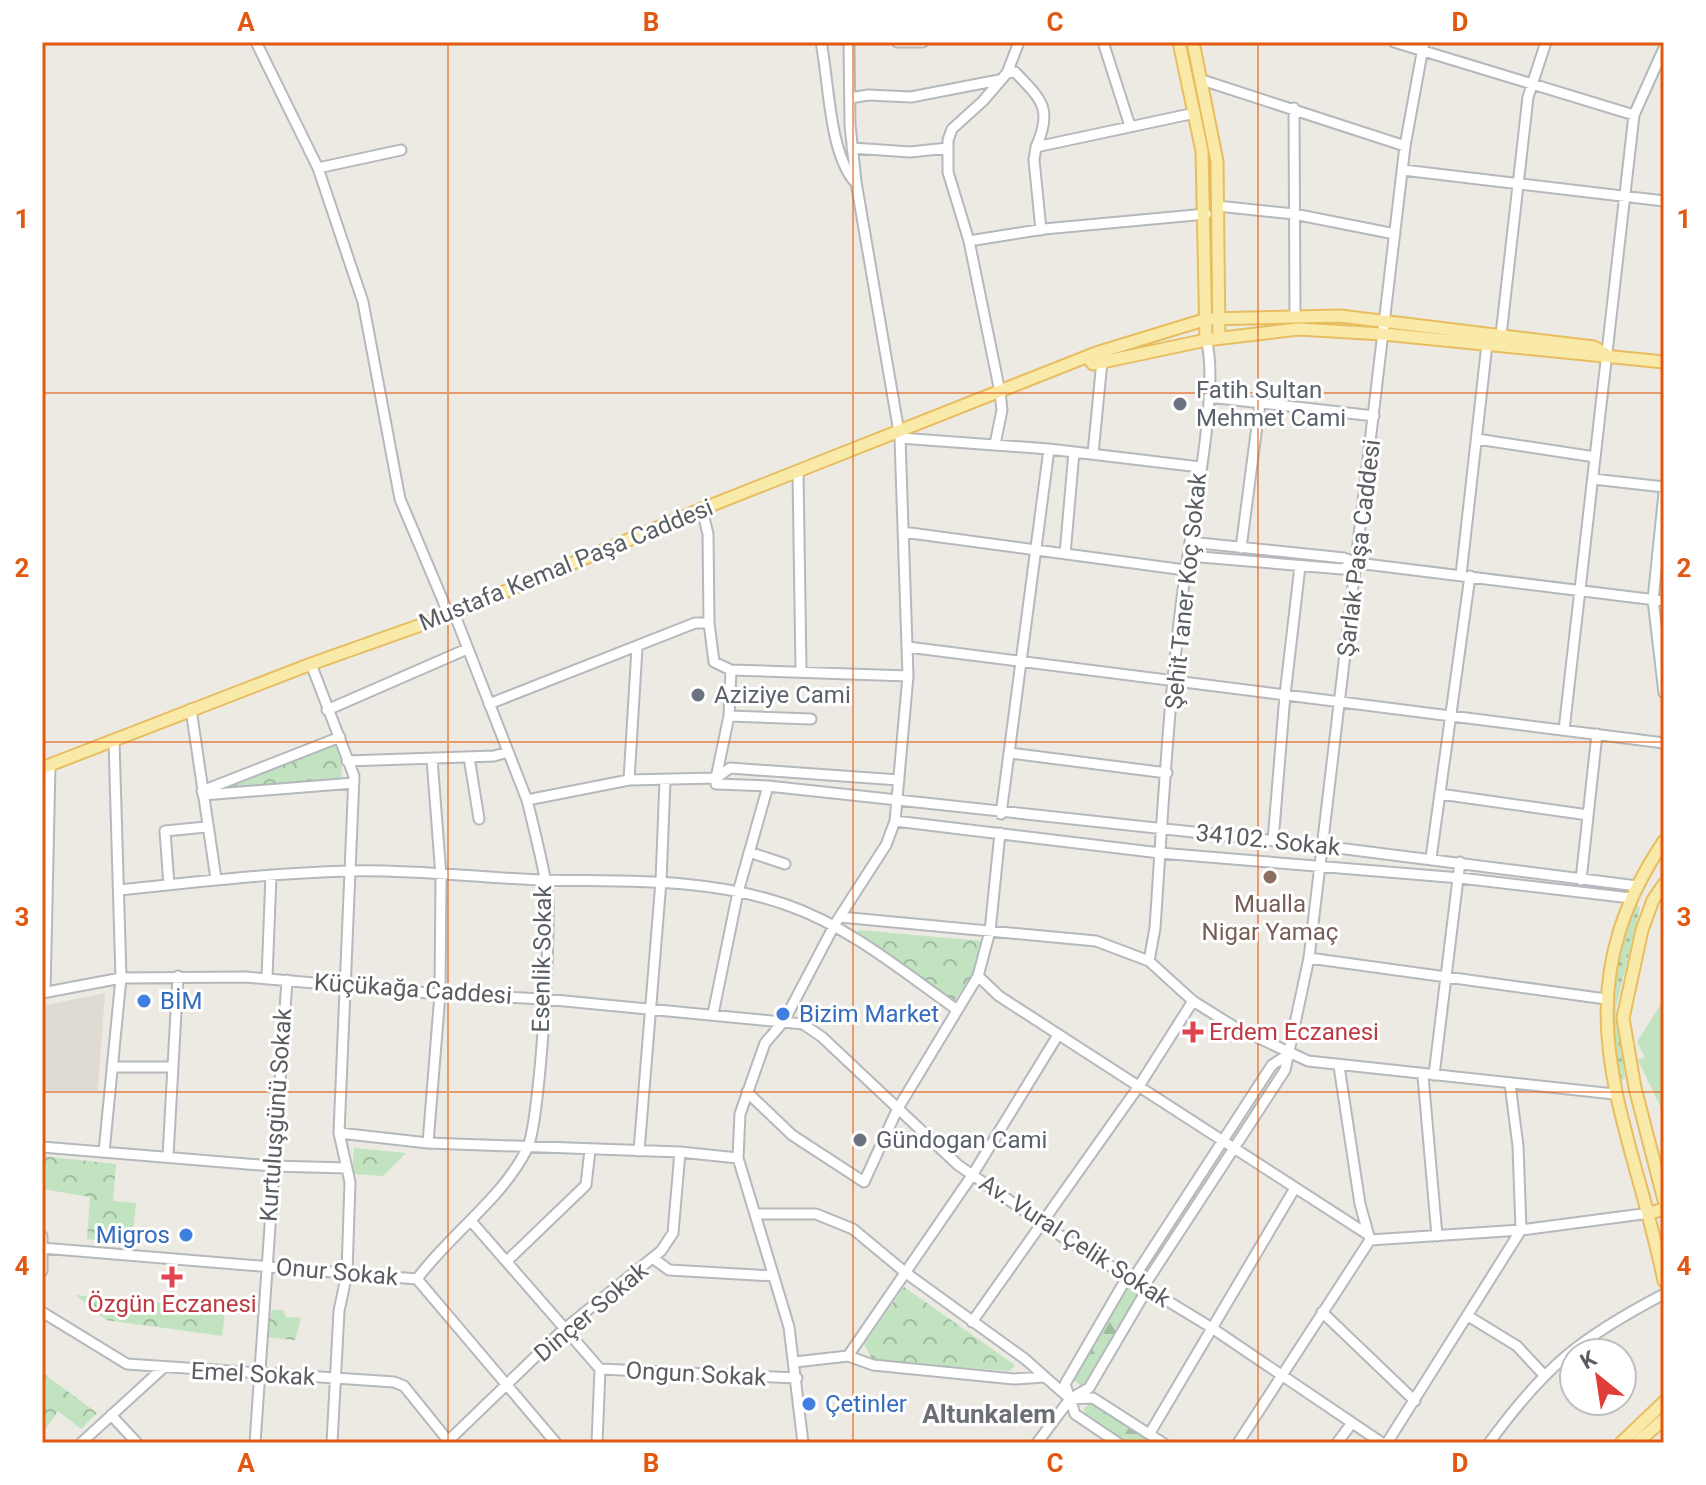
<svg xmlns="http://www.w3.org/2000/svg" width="1706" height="1485" font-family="Roboto,sans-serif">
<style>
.education{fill:#dfdbd3}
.grass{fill:url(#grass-dots)}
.forest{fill:url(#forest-firs)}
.park{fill:url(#park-crowns)}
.garden{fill:#c1e3c0}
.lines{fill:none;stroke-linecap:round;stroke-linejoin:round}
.minor-casing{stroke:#b5b8bc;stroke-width:13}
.major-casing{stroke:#e8bd60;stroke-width:15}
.minor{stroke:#fff;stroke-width:9}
.major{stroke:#faeaaa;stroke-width:11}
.grid{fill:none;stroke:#e15910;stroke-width:2;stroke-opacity:0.55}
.worship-dot{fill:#6b7280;stroke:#fff;stroke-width:3}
.education-dot{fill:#8d6e63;stroke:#fff;stroke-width:3}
.shop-dot{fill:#3f7fe0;stroke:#fff;stroke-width:3}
.health-dot{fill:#e0444e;stroke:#fff;stroke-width:3}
.labels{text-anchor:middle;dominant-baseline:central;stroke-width:6;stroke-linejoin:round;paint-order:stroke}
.worship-label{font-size:24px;fill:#5b616d;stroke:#fff;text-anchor:start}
.street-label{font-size:24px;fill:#5a5e62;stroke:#fff}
.education-label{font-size:24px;fill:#785e54;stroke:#fff}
.shop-label{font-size:24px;fill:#366cbe;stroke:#fff;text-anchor:start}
.health-label{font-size:24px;fill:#be3a42;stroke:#fff;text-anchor:start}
.neighbourhood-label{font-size:26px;font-weight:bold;fill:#6c7074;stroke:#fff}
.neatline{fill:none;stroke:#e15910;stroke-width:3}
.grid-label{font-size:26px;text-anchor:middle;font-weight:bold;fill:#e15910}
</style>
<defs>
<pattern id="grass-dots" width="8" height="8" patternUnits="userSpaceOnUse" patternTransform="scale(2)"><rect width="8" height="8" fill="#c1e3c0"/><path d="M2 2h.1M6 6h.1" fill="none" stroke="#a0bb9f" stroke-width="1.8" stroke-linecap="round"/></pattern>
<pattern id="forest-firs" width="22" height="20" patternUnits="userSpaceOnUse" patternTransform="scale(2)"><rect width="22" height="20" fill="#c1e3c0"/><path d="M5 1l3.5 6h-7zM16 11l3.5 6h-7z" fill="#a0bb9f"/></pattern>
<pattern id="park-crowns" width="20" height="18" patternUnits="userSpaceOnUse" patternTransform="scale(2)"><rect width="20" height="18" fill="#c1e3c0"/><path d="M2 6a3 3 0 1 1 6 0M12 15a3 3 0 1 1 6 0" fill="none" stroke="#a0bb9f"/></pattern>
</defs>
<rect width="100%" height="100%" fill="#eceae2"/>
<path class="education" d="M105,993L98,1091H42V1006Z"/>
<path class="grass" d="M1183,42H1187C1212,130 1212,214 1215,305L1211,306L1205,144Z
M1637,905L1640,908L1616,1007L1625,1078L1620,1081C1607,1041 1611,938 1637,905Z"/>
<path class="forest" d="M1128,1287L1137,1290L1139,1295L1086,1384L1081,1386L1073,1379Z
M1093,1401L1156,1443H1125L1085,1417L1084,1408Z"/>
<path class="park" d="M336,745L342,763L341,780L216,791Z
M859,930L982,941L974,973L954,1001L856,936Z
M354,1148L406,1153L383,1176L352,1174Z
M42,1156L116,1164L113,1201L136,1203L132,1243L87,1239L90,1197L43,1189Z
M904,1287L1015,1365L1010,1371L873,1361L864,1344Z
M76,1295L149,1303H226L222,1336L106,1320Z
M272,1310H283L286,1317L301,1318L295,1340L265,1337Z
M43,1373L97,1413L81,1429L58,1411L42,1434Z"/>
<path class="garden" d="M1664,999V1114L1638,1060L1645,1057L1637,1042Z"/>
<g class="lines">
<defs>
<path id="minor" d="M256,42L318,168L363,302L400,499L449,615
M821,42C829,82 829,151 854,181
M897,42H923
M1103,42L1130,126
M1394,42L1634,115
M1007,73L1019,42
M1202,80L1405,146
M850,98L868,95L911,97L999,80
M1294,108L1295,315
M852,148L910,152L948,148
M318,168L401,150
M1403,170L1664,201
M1217,206L1294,214L1395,234
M1041,230L1034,160L1036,147L1195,113
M969,241L1044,229L1206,214
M1501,335L1528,97L1546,42
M1209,397L1374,416
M900,438L1049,449L1200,467
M1477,439L1595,457
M995,444L1002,410L1000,392L969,241L948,172V140L952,129L983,101L1007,73L1015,72C1042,100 1053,109 1036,147
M1093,454L1102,361
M798,472L801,670
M1593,479L1664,487
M1664,493L1653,600L1664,693
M702,509L708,534L709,623
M903,532L1185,570
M1241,548L1260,403
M1065,554L1074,452
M1188,556L1342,569L1357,563L1344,558L1190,542
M1357,563L1664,601
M1461,575L1487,344
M908,647L1664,743
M311,664L354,776L339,1133L350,1182L347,1273L339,1311L332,1443
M489,704L695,623H709L714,662L731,670L908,676
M191,709L216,879
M327,710L467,649
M729,716L811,719
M1564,730L1634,115L1664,48
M1010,753L1167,773
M469,757L479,819
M347,761L494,756L508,752
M716,778L730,768L899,780
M716,778L729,716L731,670
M629,780L637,648
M202,791L340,737
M1440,794L1588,815
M203,795L354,783
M527,800L629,780L716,778V784L768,786L1322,846L1637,886
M1001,814L1049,449
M895,821L1160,853L1460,878L1631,898
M1273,841L1285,695L1300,566
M749,852L785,864
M1431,858L1470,576
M1581,880L1597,734
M169,885L165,831L206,827
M120,890C197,882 272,873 349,871C413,869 478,878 542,880C626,882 707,877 787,905C850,927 902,971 956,1009
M840,917L1096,941L1149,961L1193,1001L1233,1026L1308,1061L1614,1094
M1309,958L1606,999
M1149,961L1155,928C1163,809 1169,687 1186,569C1193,517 1220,384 1206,340
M978,976L999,996L1367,1234
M267,978L271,875
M45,992L50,765
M42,993L121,978L245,977L440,994L544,999L803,1024L822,1037L958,1165L1061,1236L1212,1328L1382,1443
M713,1014L738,892L768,786
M112,1067H172
M1434,1075L1460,862
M1423,1076L1437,1236
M747,1092L792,1135L864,1182L897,1110L978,976L990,931L1000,833
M339,1133L428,1143L680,1152L738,1158
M428,1143L440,994L441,876L432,759
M42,1147L272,1166L347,1168
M639,1151L661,881L665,780
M104,1152L121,978L114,741
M168,1156L178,976
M755,1214H816L853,1229L906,1273L1025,1359L1070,1399L1093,1398L1163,1443
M471,1221L600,1369L797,1378
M42,1236V1271
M1370,1240L1521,1230L1650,1213
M42,1248L417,1279L556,1443
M654,1259L669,1270L774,1276
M507,1261L586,1185L590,1150
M417,1279C450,1234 501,1200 527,1149C540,1124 552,922 547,889C542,859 534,829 527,800L454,613
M1131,1282L1272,1065L1289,1054
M1142,1289L1285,1070L1309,958L1405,146L1424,42
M42,1312L127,1364L394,1382L404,1386L450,1443
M1322,1312L1415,1401
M1468,1316L1517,1346L1543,1374
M972,1322L1139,1086L1193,1001
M848,1356L973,1174L1058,1035
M795,1362L848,1356L873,1365L1014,1379L1044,1377
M111,1415L137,1443
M1150,1433L1295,1188
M81,1443L162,1369
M255,1443L287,980
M446,1443L563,1330L661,1251L673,1233L680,1152
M597,1443L600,1369
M803,1443L789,1327L738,1158L740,1114L765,1043L784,1021L835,924L886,845L895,821L908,676L900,438L856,182L850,125L849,42
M1037,1443L1070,1399L1089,1388L1146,1291
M1118,1443L1075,1414L1065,1384L1126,1279
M1238,1443L1370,1240L1360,1204L1339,1066
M1337,1443L1352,1423
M1387,1443L1521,1230L1518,1146L1510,1084
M1489,1443C1545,1366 1580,1338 1664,1294"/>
<path id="major" d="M1179,42L1202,151L1206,340
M1193,42L1217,161L1219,338
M1088,358L1093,364L1206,340L1298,329L1383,334L1664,362
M42,768L311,664L449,615L702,509L1096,353L1207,319L1340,316L1594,347L1605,354
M1664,841C1555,1003 1630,1114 1664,1281
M1664,884L1653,900L1642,930L1623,1018L1635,1088L1664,1200
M1650,1213L1664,1209
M1621,1443L1664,1402
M1637,1443L1664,1419"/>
</defs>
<use href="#minor" class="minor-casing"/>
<use href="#major" class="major-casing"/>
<use href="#minor" class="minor"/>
<use href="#major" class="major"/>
</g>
<path class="grid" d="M448,42V1443M853,42V1443M1258,42V1443M42,393H1664M42,742H1664M42,1092H1664"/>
<g class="worship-dot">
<circle cx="1180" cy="404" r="8"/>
<circle cx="698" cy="695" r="8"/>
<circle cx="860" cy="1140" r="8"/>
</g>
<circle class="education-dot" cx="1270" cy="877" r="8"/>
<g class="shop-dot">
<circle cx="144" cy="1001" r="8"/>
<circle cx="783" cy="1014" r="8"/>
<circle cx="186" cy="1235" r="8"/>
<circle cx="809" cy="1404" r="8"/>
</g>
<g class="health-dot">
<path d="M1189 1020h8v8h8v8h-8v8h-8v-8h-8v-8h8z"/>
<path d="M168 1265h8v8h8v8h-8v8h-8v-8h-8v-8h8z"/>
</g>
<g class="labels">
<g class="worship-label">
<text x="1196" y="390">Fatih Sultan<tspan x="1196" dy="28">Mehmet Cami</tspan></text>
<text x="714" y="695">Aziziye Cami</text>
<text x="876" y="1140">Gündogan Cami</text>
</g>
<g class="street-label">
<text transform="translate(1359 548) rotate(-83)">Şarlak Paşa Caddesi</text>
<text transform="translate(566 565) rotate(-22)">Mustafa Kemal Paşa Caddesi</text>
<text transform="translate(1186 591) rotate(-84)">Şehit Taner Koç Sokak</text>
<text transform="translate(1268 840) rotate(6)">34102. Sokak</text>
<text transform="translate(542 959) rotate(-89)">Esenlik Sokak</text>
<text transform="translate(413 989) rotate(4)">Küçükağa Caddesi</text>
<text transform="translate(276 1115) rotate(-86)">Kurtuluşgünü Sokak</text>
<text transform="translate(1075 1241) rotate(33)">Av. Vural Çelik Sokak</text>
<text transform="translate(337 1272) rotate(5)">Onur Sokak</text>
<text transform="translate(591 1312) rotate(-40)">Dinçer Sokak</text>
<text transform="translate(253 1374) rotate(3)">Emel Sokak</text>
<text transform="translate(696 1374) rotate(3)">Ongun Sokak</text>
</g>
<g class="education-label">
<text x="1270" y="904">Mualla<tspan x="1270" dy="28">Nigar Yamaç</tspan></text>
</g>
<g class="shop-label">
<text x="160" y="1001">BİM</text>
<text x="799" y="1014">Bizim Market</text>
<text x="170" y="1235" text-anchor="end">Migros</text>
<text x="825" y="1404">Çetinler</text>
</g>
<g class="health-label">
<text x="1209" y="1032">Erdem Eczanesi</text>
<text x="172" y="1304" text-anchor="middle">Özgün Eczanesi</text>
</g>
<g class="neighbourhood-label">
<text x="989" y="1414">Altunkalem</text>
</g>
</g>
<rect width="1706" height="1485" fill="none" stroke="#ffffff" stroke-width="88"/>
<g transform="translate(1598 1377) rotate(330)"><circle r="38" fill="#ffffff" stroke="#bdbfc0" stroke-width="2"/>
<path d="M0-6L14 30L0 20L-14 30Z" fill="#de3e37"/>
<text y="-12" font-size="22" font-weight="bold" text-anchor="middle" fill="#5a5e62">K</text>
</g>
<rect x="44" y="44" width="1618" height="1397" class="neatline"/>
<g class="grid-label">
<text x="246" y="31">A</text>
<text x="651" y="31">B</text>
<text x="1055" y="31">C</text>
<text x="1460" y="31">D</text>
<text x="22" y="228">1</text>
<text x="1684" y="228">1</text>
<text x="22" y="577">2</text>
<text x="1684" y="577">2</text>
<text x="22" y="926">3</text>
<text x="1684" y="926">3</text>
<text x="22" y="1275">4</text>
<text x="1684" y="1275">4</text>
<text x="246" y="1472">A</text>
<text x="651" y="1472">B</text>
<text x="1055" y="1472">C</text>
<text x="1460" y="1472">D</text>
</g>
</svg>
